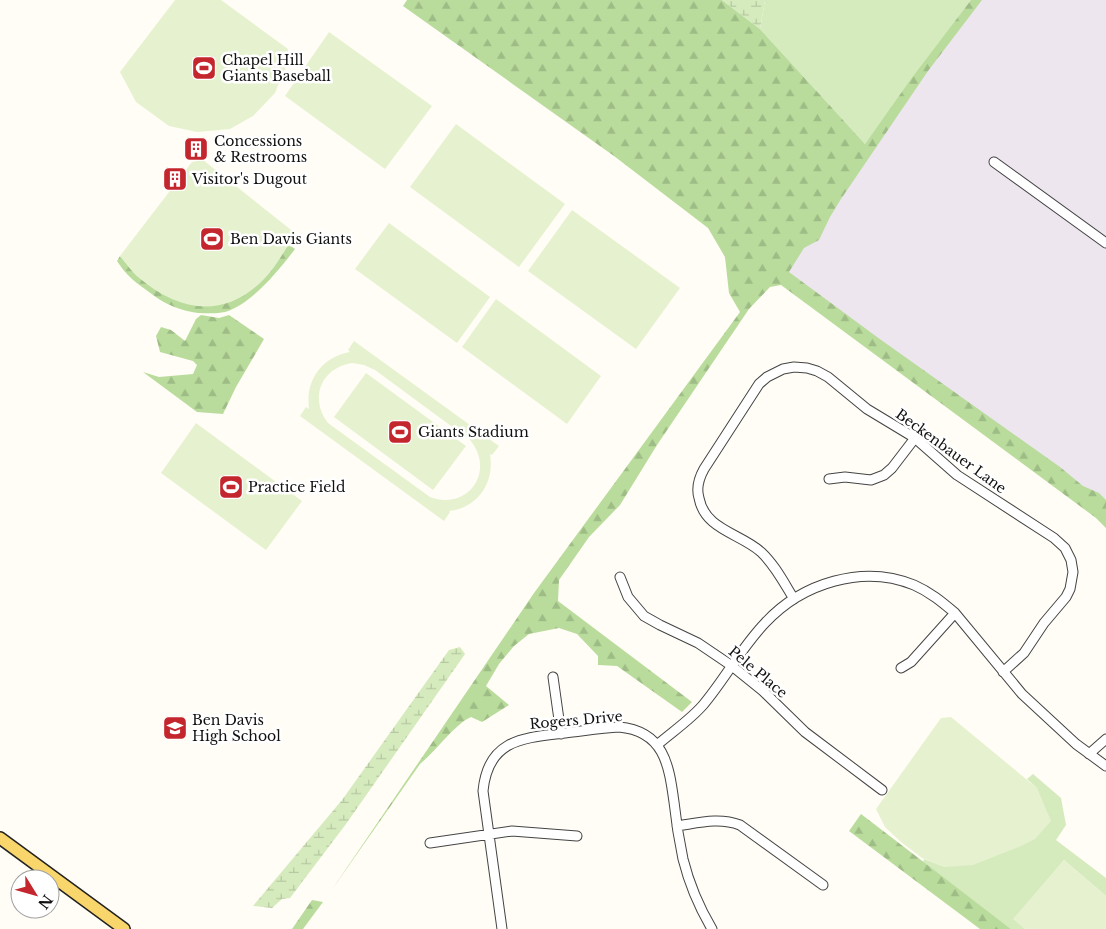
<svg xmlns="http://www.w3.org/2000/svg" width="1106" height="929" font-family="'Libre Baskerville',serif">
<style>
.industrial{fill:#eee6ef}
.grass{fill:#d5ebbd}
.forest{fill:url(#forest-firs)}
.wetland{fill:url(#wetland-marsh)}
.pitch{fill:#e6f2cf;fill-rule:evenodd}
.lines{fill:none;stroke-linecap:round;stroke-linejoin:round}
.minor-casing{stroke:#444;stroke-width:11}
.major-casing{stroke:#222;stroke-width:14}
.minor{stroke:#fff;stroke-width:9}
.major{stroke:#f9d66b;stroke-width:11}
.labels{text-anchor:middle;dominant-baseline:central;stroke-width:5;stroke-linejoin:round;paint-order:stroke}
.poi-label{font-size:14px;fill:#111;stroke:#fff;text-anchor:start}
.street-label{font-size:14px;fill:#111;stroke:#fff}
</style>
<defs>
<pattern id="forest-firs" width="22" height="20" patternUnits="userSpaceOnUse" patternTransform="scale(1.25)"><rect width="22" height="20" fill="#b9dc9c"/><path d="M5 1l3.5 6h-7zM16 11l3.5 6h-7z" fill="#9ebc85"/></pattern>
<pattern id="wetland-marsh" width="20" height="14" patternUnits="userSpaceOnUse" patternTransform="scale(1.25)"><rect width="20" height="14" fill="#d5ebbd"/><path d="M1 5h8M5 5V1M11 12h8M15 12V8" fill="none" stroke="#b6c8a1"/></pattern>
</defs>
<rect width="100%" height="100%" fill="#fffdf5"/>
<path class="industrial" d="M971,0H1106V518L772,271Z"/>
<path class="grass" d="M765,0H971L865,144L760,29Z
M1033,774L1061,798L1066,825L1056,840L1106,878V896L1064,860L1014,919L1025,929H1011L923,862L924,859L945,867L1037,788L1027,779Z"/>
<path class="forest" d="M407,0H722L760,29L865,144L911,79L971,0H982L928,71L841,199L830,217L819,240L804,248L789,272L877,337L1060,467L1083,486L1099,493L1106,500V528L1096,518L781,285L770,287L749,309L657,445L620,505L589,537L559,580L558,601L692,702L682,712L617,666L598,665V656L577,634L559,628L529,634L514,646L499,664L486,686L509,705L482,722L471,717C456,723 435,752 420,764L331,891L534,593L740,312L729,293L725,257L708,228L614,156L403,6Z
M288,244L295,249C279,270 251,305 225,312C216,314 207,313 198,313C182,311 166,305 153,295C137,283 128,278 117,261L120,256L137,276L264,278Z
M201,315L219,318L229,315L264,339L236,387L223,414L197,412L143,372L159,377L193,374L197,365L193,361L160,352L156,336L161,327L171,330L185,341L196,319Z
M861,814L1011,929H980L849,831Z
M312,900L323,902L303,929H292Z"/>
<path class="wetland" d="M722,0H765L760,29Z
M460,647L465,654L346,824L290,898L282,899L272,908L253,906L342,800L449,650Z"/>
<path class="pitch" d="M175,0H221L288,49L287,64L275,93L253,116L230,129L197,132L169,126L136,102L120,72Z
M329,32L432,106L385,169L285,96Z
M456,124L565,204L519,267L410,187Z
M203,160L295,233C286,249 277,265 265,278C225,320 179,312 138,277C131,271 126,263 120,256L192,162Z
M572,210L680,288L636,349L528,271Z
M389,223L490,297L457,343L355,269Z
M496,299L601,376L567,424L462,347Z
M354,341L499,446L492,455L490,454C495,482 478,508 449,511L450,512L444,521L300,416L306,407L309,409C305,380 322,357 350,352L348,350ZM352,363L364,365L375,370L470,440C496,471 468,511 430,497L328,423C309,398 321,368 352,363Z
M366,373L466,446L433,490L334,417Z
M196,423L302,501L266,550L161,473Z
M951,717L1037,788L1051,821L1035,839L1021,846L973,865L945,867L922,858L901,842L885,827L876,809L941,718Z
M1064,860L1106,896V929H1025L1013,919Z"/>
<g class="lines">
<defs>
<path id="minor" d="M994,162L1106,243
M829,479L845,477L871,480L884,475L892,468L915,438
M620,577L628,597L644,616L660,625L698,643L732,666L763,691L805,732L882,790
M794,599C784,583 775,565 761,552C740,533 705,530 699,498C696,488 699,478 704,469L759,384L767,377L783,369L794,367L807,368L817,371L828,377L867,409L915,438L957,475L1054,538L1065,548L1071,560L1073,572L1070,589L1066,597L1044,623L1024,653L1003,672
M901,668L911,662L955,613
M553,677L561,734
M657,745C672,732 690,720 703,705C725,679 741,648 765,623C802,583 863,564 914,585C930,592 942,602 955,613L1022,694L1076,744L1106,766
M1089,754L1106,739
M677,826C698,823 719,817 740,825L823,885
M430,843L512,831L577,836
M502,929L483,791C488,739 523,738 565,733C583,731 601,728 619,727C664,731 669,765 674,802C676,821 679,840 683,859C689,883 699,907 712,929"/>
<path id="major" d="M0,838L124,929"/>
</defs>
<use href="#minor" class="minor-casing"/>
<use href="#major" class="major-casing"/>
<use href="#minor" class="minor"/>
<use href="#major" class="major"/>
</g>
<defs>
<symbol id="stadium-square" viewBox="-11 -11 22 22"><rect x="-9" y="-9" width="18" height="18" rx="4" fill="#c4262e" stroke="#fff"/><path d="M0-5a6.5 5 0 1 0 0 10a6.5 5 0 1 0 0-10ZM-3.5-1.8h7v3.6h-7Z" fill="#fff"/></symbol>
<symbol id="building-square" viewBox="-11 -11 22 22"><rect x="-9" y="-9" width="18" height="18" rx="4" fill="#c4262e" stroke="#fff"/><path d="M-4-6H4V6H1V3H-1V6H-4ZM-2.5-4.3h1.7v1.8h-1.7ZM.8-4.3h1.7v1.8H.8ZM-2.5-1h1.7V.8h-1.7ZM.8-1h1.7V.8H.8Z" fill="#fff"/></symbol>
<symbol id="school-square" viewBox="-11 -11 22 22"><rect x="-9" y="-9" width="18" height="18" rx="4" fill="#c4262e" stroke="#fff"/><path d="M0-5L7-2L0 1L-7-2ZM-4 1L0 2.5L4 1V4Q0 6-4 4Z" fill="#fff"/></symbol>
</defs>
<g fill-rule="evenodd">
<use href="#stadium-square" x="190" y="54" width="28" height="28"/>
<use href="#building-square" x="182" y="135" width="28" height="28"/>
<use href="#building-square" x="161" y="165" width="28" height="28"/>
<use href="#stadium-square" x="198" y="225" width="28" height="28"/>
<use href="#stadium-square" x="386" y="418" width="28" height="28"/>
<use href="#stadium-square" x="217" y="473" width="28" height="28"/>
<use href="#school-square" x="161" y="714" width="28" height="28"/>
</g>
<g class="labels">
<g class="poi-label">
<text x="222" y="60">Chapel Hill<tspan x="222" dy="16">Giants Baseball</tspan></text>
<text x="214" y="141">Concessions<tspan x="214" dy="16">&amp; Restrooms</tspan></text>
<text x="192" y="179">Visitor's Dugout</text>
<text x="230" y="239">Ben Davis Giants</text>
<text x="418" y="432">Giants Stadium</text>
<text x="248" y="487">Practice Field</text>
<text x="192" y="720">Ben Davis<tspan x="192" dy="16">High School</tspan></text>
</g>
<g class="street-label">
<text transform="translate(951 451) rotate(36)">Beckenbauer Lane</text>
<text transform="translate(758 672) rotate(40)">Pele Place</text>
<text transform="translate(576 720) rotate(-5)">Rogers Drive</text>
</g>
</g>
<g transform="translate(35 894) rotate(127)"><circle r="24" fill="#ffffff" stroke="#a0a0a0"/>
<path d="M0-4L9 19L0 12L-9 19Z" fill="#c4262e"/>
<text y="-8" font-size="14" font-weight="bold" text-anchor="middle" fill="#111111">N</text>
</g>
</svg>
